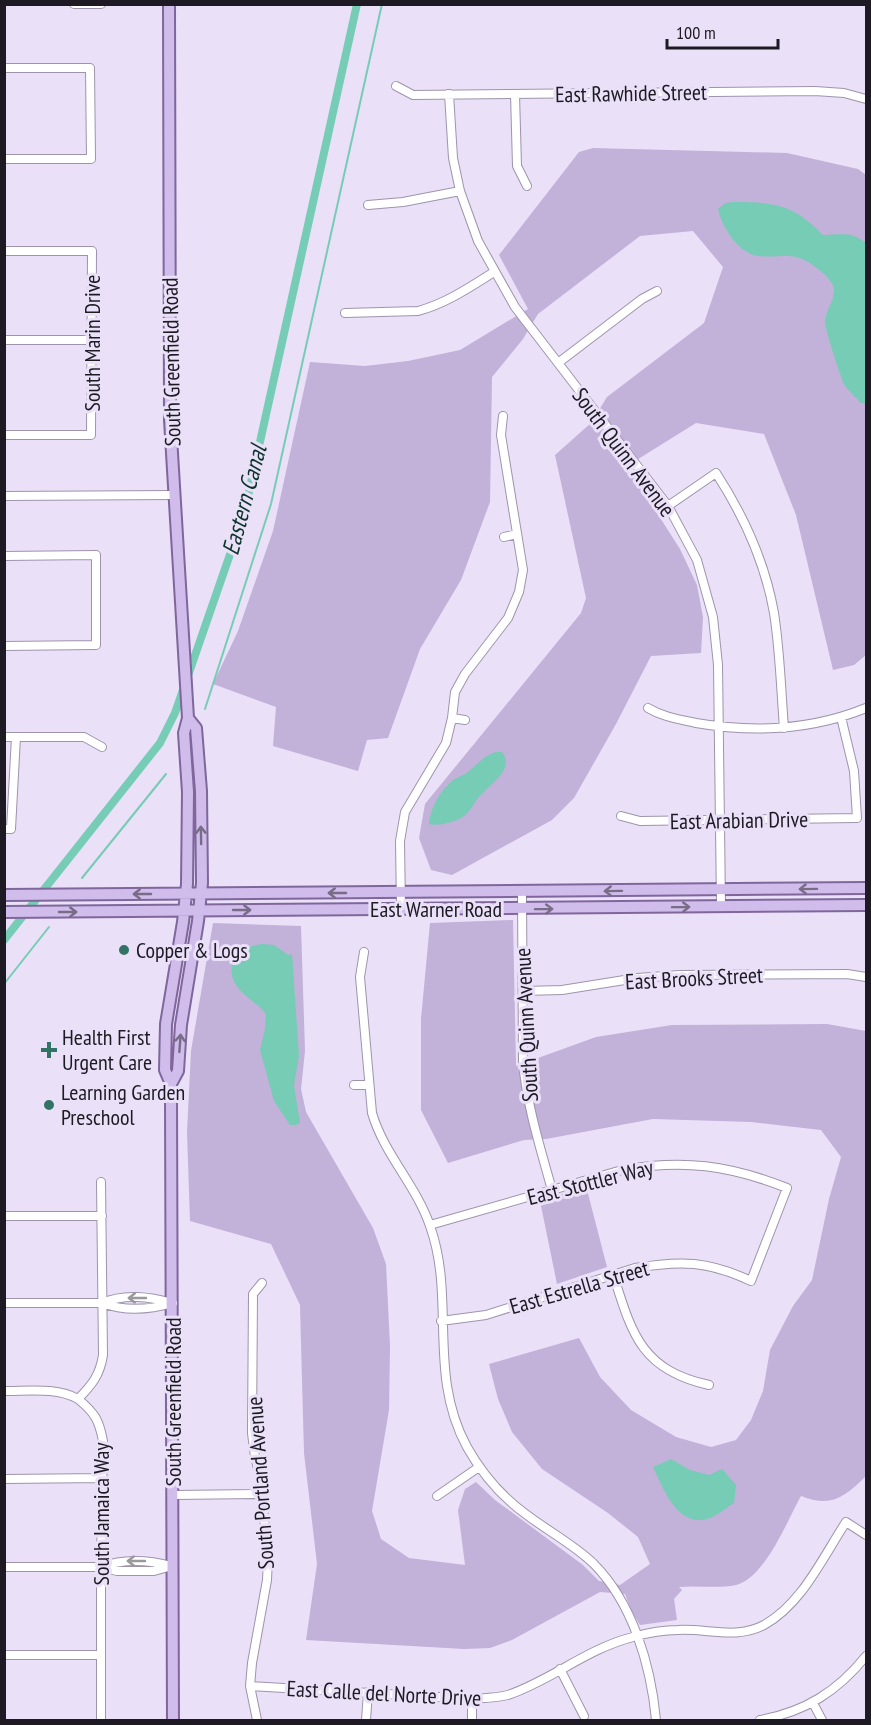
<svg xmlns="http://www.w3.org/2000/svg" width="871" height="1725" font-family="'PT Sans Narrow',sans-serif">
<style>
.green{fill:#c2b1d9}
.water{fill:#76ccb5}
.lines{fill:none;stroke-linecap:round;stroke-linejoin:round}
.stream{stroke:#76ccb5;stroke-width:2}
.canal{stroke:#76ccb5;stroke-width:8}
.minor-casing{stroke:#9e94ab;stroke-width:10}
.major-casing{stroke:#7f679c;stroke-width:14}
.minor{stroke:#fff;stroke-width:8}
.major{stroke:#d1bdeb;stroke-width:10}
.oneway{stroke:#786c87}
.oneway2{stroke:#9a989c}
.poi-dot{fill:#317364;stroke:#eae0f8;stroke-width:2}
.labels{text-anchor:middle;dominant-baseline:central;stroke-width:6;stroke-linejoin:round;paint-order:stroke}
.street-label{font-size:22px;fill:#1e1a23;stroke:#eae0f8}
.poi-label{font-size:22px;fill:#1e1a23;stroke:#eae0f8;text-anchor:start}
.water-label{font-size:24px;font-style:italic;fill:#0c352c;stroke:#eae0f8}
</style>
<rect width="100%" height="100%" fill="#eae0f8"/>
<path class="green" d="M593,148L787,153L858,169L866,175V655L854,665L833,670L796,515L764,434L696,423L627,466L680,549L697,585L703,617L701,653L651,656L616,724L574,798L552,820L452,875L431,870L419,838L425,804L581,613L586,598L555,455L591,423L607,397L704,323L723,267L693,231L640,236L538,314L523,339L492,377L490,502L461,580L420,649L388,738L367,740L358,771L273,746L276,707L213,684L238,631L273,531L310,362L365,366L408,361L460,350L528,309L499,255L579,152Z
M513,920L516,1066L596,1037L672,1025L827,1024L866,1031V1476C845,1497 831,1508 801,1496C787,1521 765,1578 736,1585C717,1589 698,1585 679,1587L682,1590L674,1599L677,1620L640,1625L632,1612L625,1594L600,1592L512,1640L490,1648L464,1649L306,1640L317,1564L304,1453L300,1305L271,1244L190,1221L187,1132L191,1051L213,923L301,926L305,1051L301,1089L306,1112L373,1228L386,1264L390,1346L389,1410L372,1511L381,1539L409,1558L465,1565L458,1510L465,1489L476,1482L495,1500L583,1565L599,1581L620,1585L650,1564L638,1537L608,1513L542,1469L512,1432L498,1399L489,1364L579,1338L600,1377L631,1410L676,1437L711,1447L736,1440L751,1420L763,1391L770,1350L793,1306L812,1280L829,1199L841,1157L821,1130L751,1122L653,1119L546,1139L524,1140L448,1163L421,1110V1019L430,923Z
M586,1186L607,1267L557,1284L540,1201Z"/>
<path class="water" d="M734,202C775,202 794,205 823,235C842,235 850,231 866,243V403H861C856,398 850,392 845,386C841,379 824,327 825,321C826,309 840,294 831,282C828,277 822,272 818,269C793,249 785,259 758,256C738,253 722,227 718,209L725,203Z
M496,752H502C516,770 488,785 479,797C473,804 469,814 461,818C451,823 439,826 429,824C430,808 440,791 453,780C457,777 462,776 465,774C477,766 482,756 496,752Z
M261,944L274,945L288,955L292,954L299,1056L294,1085L300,1123L296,1125H290L274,1101L260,1050L265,1029L266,1014C252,997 228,989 232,965C234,949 248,947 261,944Z
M671,1459L690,1470L709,1475L722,1469L736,1485L734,1503C727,1507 718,1515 710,1518C678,1530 663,1488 653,1467Z"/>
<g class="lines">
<path class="stream" d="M205,709L271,504L382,4
M82,878L166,774
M4,984L49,927"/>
<path class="canal" d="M4,940L160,743L175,713L244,514L357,4"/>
<defs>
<path id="minor" d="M74,4H101
M4,68H90L91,159H4
M396,86L413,95L815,91L844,93L866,99
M449,94L453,158L460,191L478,241L515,307L668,506L697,560L713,617L718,665L721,907
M515,94L517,166L527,186
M368,205L403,202L460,191
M4,251H92L91,435H4
M345,313L418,311C447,303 470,287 494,272
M4,340H92
M558,363L642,299L657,291
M4,496L174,495
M668,506L716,473C744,516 765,562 774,613C780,651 781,690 784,728
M504,537L517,534
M4,556L96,555V645L4,646
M648,708C663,717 678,719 696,723C754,733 812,730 866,708
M452,718L465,720
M4,737H84L102,747
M621,816L640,821L857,818L854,771L841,717
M4,829H11L16,737
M522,892L523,1062C527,1106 540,1147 552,1190
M401,909L400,841L405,812L446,743L452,718L455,692L465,674L508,618L519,592L523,570L501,435L503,416
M364,952L360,977L372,1113C384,1154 416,1185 430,1226C456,1298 427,1374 467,1447C482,1474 502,1497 527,1515C548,1531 573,1544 593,1563C633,1603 651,1666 656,1720
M523,991L562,990L637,978L680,975L847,974L866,977
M354,1085H369
M101,1182L103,1355C100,1375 92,1385 78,1399C95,1413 99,1420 103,1441L101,1567V1720
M4,1216H102
M430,1225L622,1170C683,1159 729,1165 787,1188L751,1281C708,1261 681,1260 635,1268L486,1315L441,1321
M613,1274C632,1334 641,1370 709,1385
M4,1303H102C126,1312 149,1310 173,1303
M102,1303C125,1293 150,1297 173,1303
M4,1391C29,1391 57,1387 78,1399
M4,1479L102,1478
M174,1495L262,1494
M437,1496L479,1467
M4,1567H101L117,1571H154L172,1566
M101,1567C124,1558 149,1560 172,1566
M4,1655H101
M560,1669L584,1716
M250,1686L472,1699C484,1698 496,1698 508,1695C552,1680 586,1649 633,1637C647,1633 663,1630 678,1630C707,1628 736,1640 764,1625C802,1604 823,1557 846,1522L866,1535
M813,1703L822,1720
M257,1720L250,1686L252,1663L267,1580L268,1559L260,1476L255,1457L252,1433L253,1294L262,1283
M366,1720L368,1692
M472,1720V1699
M760,1720C805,1712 838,1691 866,1656"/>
<path id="major" d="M169,4L170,420L188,718L184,733L188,792L187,884L183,922L166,1024L165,1070L171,1084V1100L173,1720
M4,895L866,888
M4,912L866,905
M171,1084L178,1071L181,1025L198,921L202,883L201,791L196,728L188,718"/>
</defs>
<use href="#minor" class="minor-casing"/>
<use href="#major" class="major-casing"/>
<use href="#minor" class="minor"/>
<use href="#major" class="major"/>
</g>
<defs><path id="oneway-shaft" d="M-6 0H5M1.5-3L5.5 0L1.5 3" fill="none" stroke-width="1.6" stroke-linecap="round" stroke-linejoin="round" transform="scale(1.5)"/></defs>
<g class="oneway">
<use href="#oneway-shaft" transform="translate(201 835) rotate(-91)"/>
<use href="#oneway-shaft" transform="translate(808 889) rotate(179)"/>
<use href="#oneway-shaft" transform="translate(613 891) rotate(179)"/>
<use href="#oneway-shaft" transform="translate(337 893) rotate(180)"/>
<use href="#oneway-shaft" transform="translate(142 894) rotate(180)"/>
<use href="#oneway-shaft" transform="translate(681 907) rotate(-1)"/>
<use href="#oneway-shaft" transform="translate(544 909) rotate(-1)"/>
<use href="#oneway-shaft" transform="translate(242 910)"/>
<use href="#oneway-shaft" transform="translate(68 912)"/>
<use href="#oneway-shaft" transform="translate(180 1043) rotate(-86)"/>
</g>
<g class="oneway2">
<use href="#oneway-shaft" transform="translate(137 1298) rotate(180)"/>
<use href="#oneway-shaft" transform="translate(136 1561) rotate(180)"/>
</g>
<g class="poi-dot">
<circle cx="124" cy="950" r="6"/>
<path d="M46 1041h6v6h6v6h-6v6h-6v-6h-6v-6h6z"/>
<circle cx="49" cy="1105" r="6"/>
</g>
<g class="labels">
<g class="street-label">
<text transform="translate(631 93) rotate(-1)">East Rawhide Street</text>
<text transform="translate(92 343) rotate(-90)">South Marin Drive</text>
<text transform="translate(171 362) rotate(-91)">South Greenfield Road</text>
<text transform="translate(624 452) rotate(53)">South Quinn Avenue</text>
<text transform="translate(739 820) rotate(-1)">East Arabian Drive</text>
<text x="436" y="909">East Warner Road</text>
<text transform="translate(694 978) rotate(-3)">East Brooks Street</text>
<text transform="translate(526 1025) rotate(-93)">South Quinn Avenue</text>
<text transform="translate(590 1182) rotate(-14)">East Stottler Way</text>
<text transform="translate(579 1287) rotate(-16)">East Estrella Street</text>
<text transform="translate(173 1402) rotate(-90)">South Greenfield Road</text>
<text transform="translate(260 1483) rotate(-94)">South Portland Avenue</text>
<text transform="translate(101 1514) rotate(-90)">South Jamaica Way</text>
<text transform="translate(384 1693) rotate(3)">East Calle del Norte Drive</text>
</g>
<g class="poi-label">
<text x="136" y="950">Copper &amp; Logs</text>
<text x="62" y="1037">Health First<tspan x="62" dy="25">Urgent Care</tspan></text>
<text x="61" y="1092">Learning Garden<tspan x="61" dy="25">Preschool</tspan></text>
</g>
<g class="water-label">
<text transform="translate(244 500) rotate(-75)">Eastern Canal</text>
</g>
</g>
<rect width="871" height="1725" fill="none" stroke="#1e1a23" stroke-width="12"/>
<path d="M667 39v9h111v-9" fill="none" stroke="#1e1a23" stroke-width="3"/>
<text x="676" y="39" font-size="18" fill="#1e1a23" stroke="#eae0f8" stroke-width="4.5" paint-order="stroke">100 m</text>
</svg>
